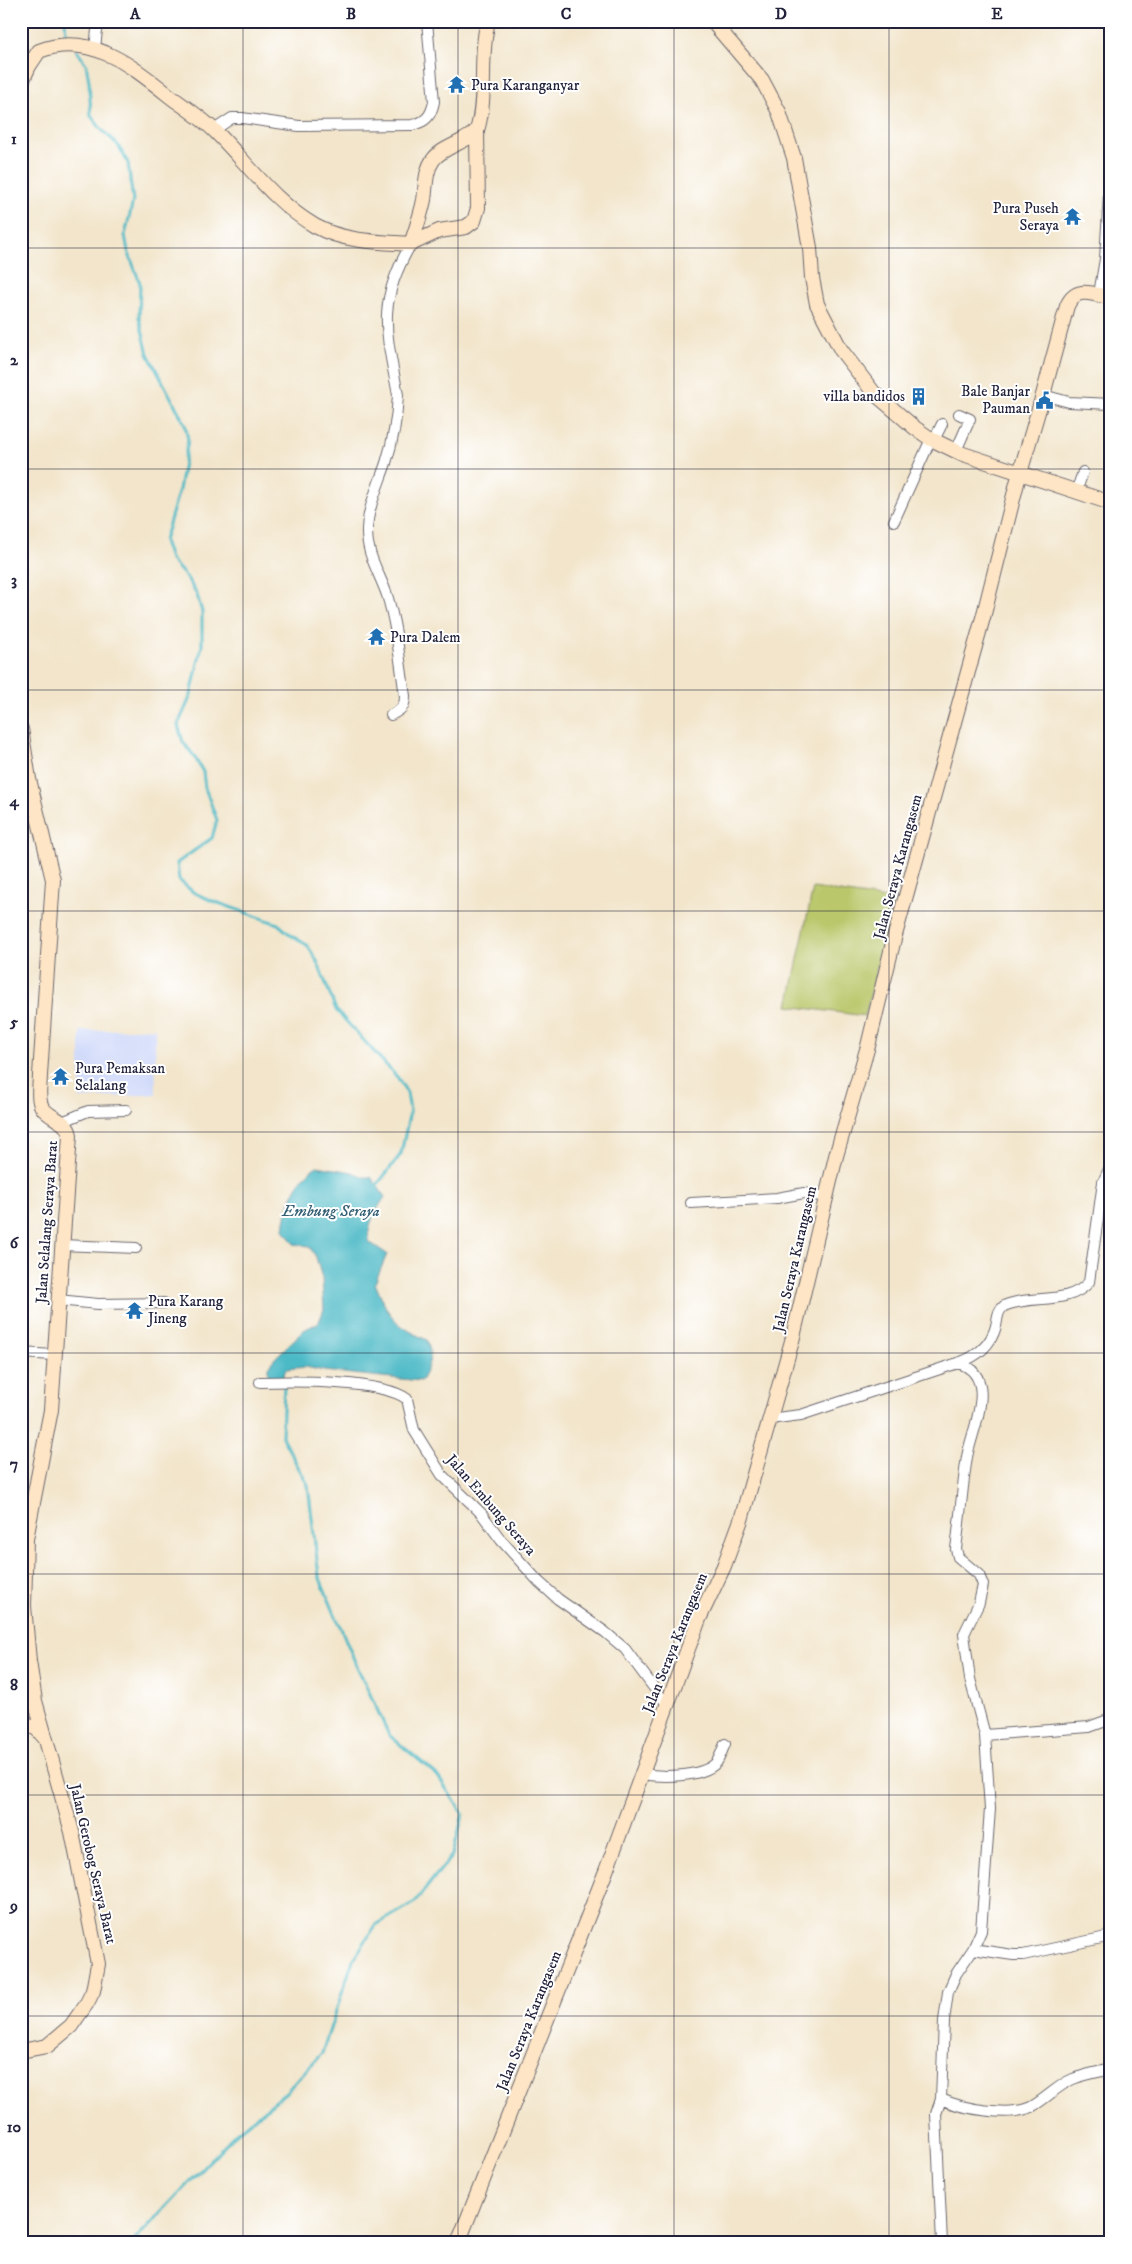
<svg xmlns="http://www.w3.org/2000/svg" width="1132" height="2264" font-family="'IM FELL DW Pica',serif">
<style>
.built{fill:#d0daf9}
.green{fill:#bac76a;stroke:#6e7452}
.water{fill:#4cb9c6;stroke:#376e80}
.lines{fill:none;stroke-linecap:round;stroke-linejoin:round}
.stream{stroke:#4cb9c6;stroke-width:3}
.street-casing{stroke:#6b666d;stroke-width:12}
.secondary-casing{stroke:#6b666d;stroke-width:16}
.street{stroke:#fff;stroke-width:10}
.secondary{stroke:#fde5c5;stroke-width:14}
.grid{fill:none;stroke:#22223b;stroke-width:1;stroke-opacity:0.55}
.labels{text-anchor:middle;dominant-baseline:central;stroke-width:4;stroke-linejoin:round;paint-order:stroke}
.poi-label{font-size:15px;fill:#22223b;stroke:#fff;text-anchor:start}
.street-label{font-size:15px;fill:#22223b;stroke:#fff}
.water-label{font-size:16px;font-style:italic;fill:#335e73;stroke:#fff}
.neatline{fill:none;stroke:#22223b;stroke-width:2}
.grid-label{font-size:16px;text-anchor:middle;font-weight:bold;fill:#22223b}
</style>
<rect width="100%" height="100%" fill="#fff"/>
<filter id="ink" filterUnits="userSpaceOnUse"><feTurbulence type="fractalNoise" baseFrequency=".02" numOctaves="2"/><feDisplacementMap in="SourceGraphic" scale="10" xChannelSelector="R" yChannelSelector="G"/><feConvolveMatrix kernelMatrix="1 2 1 2 8 2 1 2 1" color-interpolation-filters="sRGB"/></filter>
<filter id="wash" filterUnits="userSpaceOnUse"><feTurbulence type="fractalNoise" baseFrequency=".0096" numOctaves="4" result="noise"/><feDisplacementMap in="SourceGraphic" scale="20" xChannelSelector="R" yChannelSelector="G"/><feGaussianBlur stdDeviation="1.12" result="paint"/><feColorMatrix in="noise" values="0 0 0 0 0 0 0 0 0 0 0 0 0 0 0 0 0 1.4 0 .05"/><feComposite in="paint" operator="in"/></filter>
<g filter="url(#wash)">
<rect width="100%" height="100%" fill="#f2e5cb"/>
<path class="built" d="M155,1028L156,1094L80,1099V1031Z"/>
<path class="green" d="M813,888L894,900L865,1016L788,1006Z"/>
<path class="water" d="M317,1166L352,1172L363,1177H371L385,1197C375,1212 367,1224 369,1242L387,1254L375,1283C389,1317 393,1324 427,1340C433,1355 429,1367 421,1381L324,1371L306,1367L286,1369L281,1382L268,1381V1367L275,1358L304,1330L319,1322L324,1309L322,1278L316,1257L309,1246L294,1244L284,1230C286,1206 296,1179 317,1166Z"/>
<g class="lines">
<path class="stream" d="M65,21L66,34L71,42
M77,51L86,64L89,81L91,116L102,130L118,145L128,163L133,201L125,235L128,251L140,283L139,318L148,354L185,424L188,440L179,490L164,541L170,559L187,578L197,595L202,612V645L191,695L178,725L183,742L194,756L203,772L205,788L217,820L212,838L177,863L179,880L193,892L210,900L278,924L292,936L307,945L317,961L336,1010L398,1078L407,1093L410,1111L401,1154L377,1185
M132,2243L234,2135L286,2092L322,2053L353,1960L376,1925L415,1902L453,1854L463,1814L437,1775L389,1735L355,1662L319,1576L308,1485L282,1437L284,1385"/>
</g>
</g>
<g filter="url(#ink)">
<g class="lines">
<defs>
<path id="street" d="M95,48L98,21
M214,130L232,118H242L299,126L412,125C426,122 431,116 434,102L427,21
M1099,294L1105,259L1111,161
M1043,395L1069,402L1111,404
M934,440L942,424
M956,451L970,419L959,414
M1076,492L1083,472
M894,521L931,439
M391,715C401,710 405,707 405,696C400,663 397,627 387,595C379,572 366,554 367,529C368,507 379,484 386,463C393,441 397,418 398,395C386,331 376,304 411,244
M62,1122L88,1111L126,1110
M691,1203L777,1198L804,1193L826,1197
M61,1245L136,1248
M58,1300L98,1304L164,1303
M21,1353L54,1355
M958,1363C976,1357 991,1346 996,1326C998,1317 997,1312 1004,1306C1030,1294 1069,1306 1089,1282L1103,1182L1111,1165
M260,1382C293,1381 382,1380 407,1399L414,1430L442,1475L481,1513L501,1540L539,1582L558,1599L605,1632L625,1649L660,1696L668,1704
M769,1419L801,1415L958,1363C1000,1375 972,1429 967,1457C962,1488 960,1519 956,1549L958,1557L979,1575L983,1585L979,1603L964,1634L970,1679L985,1735L990,1809L981,1931L973,1949L956,1974L948,1992L944,2021L941,2099L936,2114L942,2243
M985,1735L1089,1727L1111,1719
M642,1774C661,1777 701,1778 716,1763C720,1758 722,1750 725,1744
M973,1949L1013,1955H1023L1111,1936
M941,2099C962,2109 1010,2117 1031,2107C1046,2099 1058,2085 1073,2079C1085,2074 1098,2072 1111,2069"/>
<path id="secondary" d="M712,21L762,80L779,112L794,158L810,248L812,278L817,304L841,350L874,393L915,428L931,439L960,453L1111,503
M21,84L29,66L39,51C91,31 133,67 171,97C186,108 203,119 216,132C248,164 275,203 315,226C344,242 379,242 411,244C416,229 421,215 424,200C426,187 425,171 433,160C443,145 474,141 478,127C487,93 479,56 488,21
M411,244L439,231L466,227L474,221L478,208L477,130
M21,729L29,779L53,880L40,1075C40,1084 37,1099 42,1107C49,1119 67,1119 70,1135L51,1410L26,1539L24,1606L29,1661L35,1701L72,1832L98,1964L93,1991L87,2003L71,2026L47,2046L21,2051
M21,1724L36,1728L44,1737
M458,2243L606,1871L699,1619L724,1566L741,1520L792,1341L836,1156L868,1046L894,939L984,614L1017,483L1043,395L1067,306C1076,285 1093,294 1111,298"/>
</defs>
<use href="#street" class="street-casing"/>
<use href="#secondary" class="secondary-casing"/>
<use href="#street" class="street"/>
<use href="#secondary" class="secondary"/>
</g>
</g>
<path class="grid" d="M243,21V2243M458,21V2243M674,21V2243M889,21V2243M21,248H1111M21,469H1111M21,690H1111M21,911H1111M21,1132H1111M21,1353H1111M21,1574H1111M21,1795H1111M21,2016H1111"/>
<defs>
<symbol id="temple-bare" viewBox="-9 -9 18 18"><path d="M0-6L5-2H3V0L6.5 2.5H4V6H1.5V3h-3V6H-4V2.5H-6.5L-3 0V-2H-5Z" fill="#1f6fb2" stroke="#fff" stroke-width="2.5" paint-order="stroke"/></symbol>
<symbol id="building-bare" viewBox="-9 -9 18 18"><path d="M-4-6H4V6H1V3H-1V6H-4ZM-2.5-4.3h1.7v1.8h-1.7ZM.8-4.3h1.7v1.8H.8ZM-2.5-1h1.7V.8h-1.7ZM.8-1h1.7V.8H.8Z" fill="#1f6fb2" stroke="#fff" stroke-width="2.5" paint-order="stroke"/></symbol>
<symbol id="civic-bare" viewBox="-9 -9 18 18"><path d="M-.6-6.5H3V-4.5H.6V-3L4-1V1h2V6H-6V1h2V-1L-.6-3ZM-1.2 2.5V6h2.4V2.5Z" fill="#1f6fb2" stroke="#fff" stroke-width="2.5" paint-order="stroke"/></symbol>
</defs>
<g fill-rule="evenodd">
<use href="#temple-bare" x="444" y="72" width="25" height="25"/>
<use href="#temple-bare" x="1060" y="204" width="25" height="25"/>
<use href="#building-bare" x="906" y="384" width="25" height="25"/>
<use href="#civic-bare" x="1032" y="388" width="25" height="25"/>
<use href="#temple-bare" x="364" y="624" width="25" height="25"/>
<use href="#temple-bare" x="48" y="1064" width="25" height="25"/>
<use href="#temple-bare" x="122" y="1298" width="25" height="25"/>
</g>
<g class="labels">
<g class="poi-label">
<text x="471" y="85">Pura Karanganyar</text>
<text x="1059" y="208" text-anchor="end">Pura Puseh<tspan x="1059" dy="17">Seraya</tspan></text>
<text x="1030" y="391" text-anchor="end">Bale Banjar<tspan x="1030" dy="17">Pauman</tspan></text>
<text x="905" y="396" text-anchor="end">villa bandidos</text>
<text x="390" y="637">Pura Dalem</text>
<text x="75" y="1068">Pura Pemaksan<tspan x="75" dy="17">Selalang</tspan></text>
<text x="148" y="1301">Pura Karang<tspan x="148" dy="17">Jineng</tspan></text>
</g>
<g class="street-label">
<text transform="translate(898 867) rotate(-75)">Jalan Seraya Karangasem</text>
<text transform="translate(47 1222) rotate(-86)">Jalan Selalang Seraya Barat</text>
<text transform="translate(795 1259) rotate(-77)">Jalan Seraya Karangasem</text>
<text transform="translate(491 1505) rotate(49)">Jalan Embung Seraya</text>
<text transform="translate(675 1643) rotate(-68)">Jalan Seraya Karangasem</text>
<text transform="translate(93 1864) rotate(77)">Jalan Gerobog Seraya Barat</text>
<text transform="translate(529 2021) rotate(-68)">Jalan Seraya Karangasem</text>
</g>
<g class="water-label">
<text x="331" y="1211">Embung Seraya</text>
</g>
</g>
<rect width="1132" height="2264" fill="none" stroke="#fff" stroke-width="55"/>
<rect x="28" y="28" width="1076" height="2208" class="neatline"/>
<g class="grid-label">
<text x="135" y="19">A</text>
<text x="351" y="19">B</text>
<text x="566" y="19">C</text>
<text x="781" y="19">D</text>
<text x="997" y="19">E</text>
<text x="14" y="144">1</text>
<text x="14" y="365">2</text>
<text x="14" y="585">3</text>
<text x="14" y="806">4</text>
<text x="14" y="1027">5</text>
<text x="14" y="1248">6</text>
<text x="14" y="1469">7</text>
<text x="14" y="1690">8</text>
<text x="14" y="1911">9</text>
<text x="14" y="2132">10</text>
</g>
</svg>
